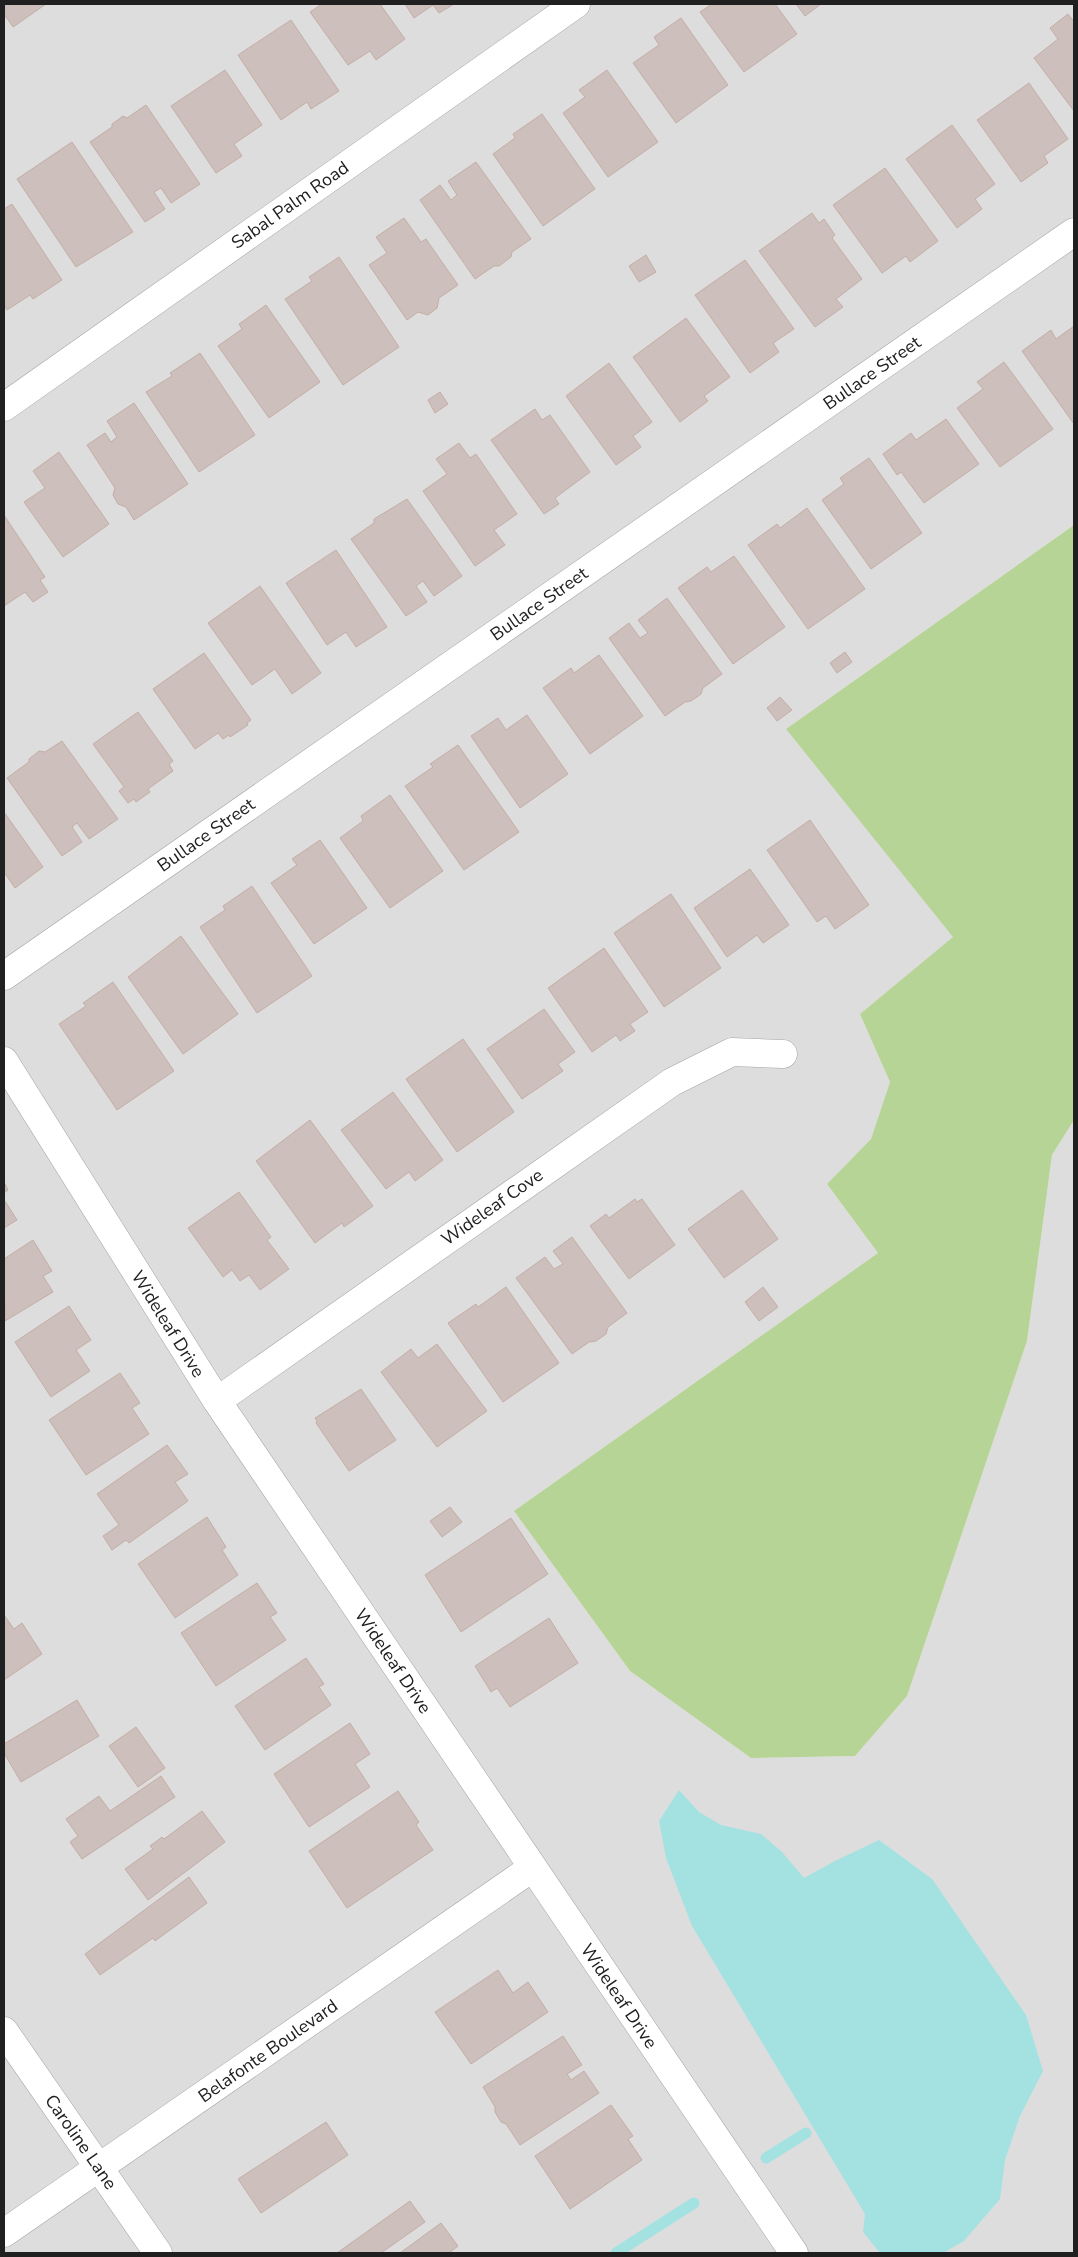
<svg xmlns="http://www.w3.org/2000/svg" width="1078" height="2257" font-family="'Nunito Sans',sans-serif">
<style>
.residential{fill:#dedddd}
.forest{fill:#b7d497}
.water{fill:#a3e2e1}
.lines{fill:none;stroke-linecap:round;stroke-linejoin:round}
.stream{stroke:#a3e2e1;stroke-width:11}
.building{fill:#cdbfbb;stroke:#c4ada6}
.minor-casing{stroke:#a4a4a4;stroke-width:29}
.minor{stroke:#fff;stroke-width:28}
.labels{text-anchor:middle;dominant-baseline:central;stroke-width:5;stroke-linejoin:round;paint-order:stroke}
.street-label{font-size:18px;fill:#202020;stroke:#fff}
</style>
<rect width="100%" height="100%" fill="#f1eae5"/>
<path class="residential" d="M4,4H1074V525L786,729L954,937L860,1014L890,1082L871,1139L827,1184L878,1253L514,1511L630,1671L751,1758L855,1756L907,1696L1027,1341L1052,1155L1074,1120V2253H4Z"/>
<path class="forest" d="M1074,525V1120L1052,1155L1027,1341L907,1696L855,1756L751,1758L630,1671L514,1511L878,1253L827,1184L871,1139L890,1082L860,1014L953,937L786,729Z"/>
<path class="water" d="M679,1790L699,1812L721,1825L761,1834L782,1852L804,1878L835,1861L879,1840L932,1879L1026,2015L1043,2071L1020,2116L1005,2160L1000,2199L964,2241L943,2253H880L863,2232L865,2214L692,1926L666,1858L659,1821Z"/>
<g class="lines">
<path class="stream" d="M766,2158L806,2133
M616,2253L694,2203"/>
</g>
<path class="building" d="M4,4H46L13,27L4,14Z
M322,4H380L405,39L376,60L370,51L348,65L310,12Z
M405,4H454L439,13L433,5L414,18Z
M712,4H775L797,34L744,72L700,12Z
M796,4H821L805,16Z
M1068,14L1074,22V111L1034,58L1058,39L1050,28Z
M681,18L728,85L676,123L633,63L659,45L654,37Z
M291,20L339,91L311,109L307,102L281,120L238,55Z
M225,70L262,125L234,144L242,156L216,173L171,106Z
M607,70L658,142L608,177L563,113L585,97L579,90Z
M1029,83L1068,139L1044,156L1048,163L1021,182L977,120Z
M146,105L200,184L171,203L161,188L154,192L165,209L145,222L90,142L112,127V124L123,116L127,118Z
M542,114L595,189L543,226L493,154L515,138L513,134Z
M952,125L995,184L975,199L982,209L957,228L906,159Z
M72,142L133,232L76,267L17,179Z
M476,162L531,239L512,252L511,257L499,266H494L475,279L420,200L440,185L451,200L457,195L448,181Z
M885,168L938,241L910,262L906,256L882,273L833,205Z
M12,204L62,280L33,299L30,295L7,310L4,305V209Z
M812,213L819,223L824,219L835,235L832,238L862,279L836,299L843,307L815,327L759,251Z
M404,218L421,242L426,239L458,285L439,298L437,308L428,315L418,312L407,320L369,265L387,253L376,237Z
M646,255L656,272L639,282L629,266Z
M339,257L399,347L343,385L285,299L312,281L309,277Z
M745,260L794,329L773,343L779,352L750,373L695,295Z
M266,305L320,382L269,418L218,346L242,329L239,324Z
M686,318L730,377L704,396L708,401L680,422L633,357Z
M1074,326V424L1022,351L1051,330L1056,339Z
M200,353L255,435L199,472L146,392L172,376L170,373Z
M1004,362L1053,429L1000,467L957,408L983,389L977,382Z
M609,363L652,422L633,436L641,447L616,465L566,396Z
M440,392L448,404L435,413L428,400Z
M134,403L188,484L134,520L126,507L118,504L113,495L115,488L87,445L105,433L111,442L117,437L107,421Z
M535,409L542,420L550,415L590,472L555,498L559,504L544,514L491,440Z
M946,419L979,464L924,503L901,472L897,475L883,454L911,433L916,440Z
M459,443L470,458L476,454L517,514L494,530L505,545L475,566L423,491L447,474L436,459Z
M59,452L109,524L63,557L24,502L45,488L33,471Z
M869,458L922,533L871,569L822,500L844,484L840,478Z
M407,499L462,576L434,596L423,581L416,586L427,602L406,616L351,539L374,523V519Z
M807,508L865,589L808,629L748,545L777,524L780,528Z
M4,515L45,577L40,580L48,592L33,602L25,592L4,606Z
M336,550L387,627L356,647L346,632L327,645L286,583Z
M734,556L785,627L733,664L678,588L707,567L711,572Z
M260,586L321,673L292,694L275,669L252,685L208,623Z
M667,598L722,674L703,688L701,694L691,701L685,702L665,716L609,638L629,623L640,638L648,633L638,620Z
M845,652L852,662L837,673L830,663Z
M204,653L251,720L247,723L248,725L230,737L229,735L223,739L218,733L195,749L153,689Z
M599,655L643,716L590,754L543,688L571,668L574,673Z
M780,697L792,710L777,721L767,708Z
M138,712L173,761L169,764L173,771L148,789L150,792L136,802L134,799L128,803L119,791L124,787L93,744Z
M527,715L568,774L520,808L471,736L498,718L506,730Z
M62,741L118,819L89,839L77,823L72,827L82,842L62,856L7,778L29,762V759L39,751L45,752Z
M458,745L519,832L464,870L405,786L433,767L430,764Z
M390,795L443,871L390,908L340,838L363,821L361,816Z
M4,812L43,867L15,888L4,872Z
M810,820L869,905L835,929L826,916L817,922L767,850Z
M320,840L367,908L314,944L271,883L297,865L292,859Z
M750,869L789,925L763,943L757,935L727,957L694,908Z
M252,886L312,976L257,1013L200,927L225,910L223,906Z
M671,894L721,968L664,1007L614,933Z
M181,936L238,1014L183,1054L128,977Z
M604,948L648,1012L630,1024L635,1031L620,1041L616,1035L592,1052L548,988Z
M113,982L174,1071L117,1110L59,1024L86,1006L83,1003Z
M544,1009L575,1052L558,1064L563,1071L522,1099L487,1049Z
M463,1039L514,1112L457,1152L406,1079Z
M393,1092L443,1160L415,1181L409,1172L386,1189L341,1130Z
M310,1120L373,1206L344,1227L342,1223L315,1243L256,1161Z
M4,1182L8,1190L4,1193Z
M742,1190L778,1239L724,1278L688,1229Z
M239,1192L271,1237L267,1240L289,1269L260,1290L249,1275L240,1281L232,1270L223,1277L188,1228Z
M635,1199L637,1202L642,1199L675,1245L629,1279L590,1226L606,1214L609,1218Z
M5,1201L17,1220L4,1228V1202Z
M572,1237L627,1313L608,1327L606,1334L596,1341L589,1342L572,1354L516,1278L545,1257L554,1269L563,1264L553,1251Z
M33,1240L52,1271L43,1276L53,1292L5,1321L4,1259Z
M506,1287L559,1363L503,1402L448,1323L476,1304L478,1307Z
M763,1287L778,1307L759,1321L745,1302Z
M69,1306L91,1340L76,1350L90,1371L51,1397L15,1342Z
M437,1344L487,1411L437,1447L381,1372L411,1349L418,1358Z
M120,1373L140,1403L132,1408L149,1434L86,1475L49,1420Z
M361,1389L396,1440L349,1471L316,1423L317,1421L315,1418Z
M167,1445L188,1474L175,1482L188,1501L129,1543L126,1540L112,1550L103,1536L119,1525L97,1494Z
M450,1507L462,1522L442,1537L430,1521Z
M207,1517L226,1547L222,1550L238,1575L175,1618L138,1564Z
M511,1518L548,1574L461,1632L425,1575Z
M257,1583L277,1613L270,1617L286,1640L216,1686L181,1633Z
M4,1615L14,1629L22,1623L42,1654L4,1680Z
M549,1618L578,1663L510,1707L497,1688L491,1692L475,1666Z
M306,1658L324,1684L319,1687L331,1705L265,1750L235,1706Z
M77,1700L99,1736L21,1782L4,1753V1744Z
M350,1723L370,1754L355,1764L370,1787L309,1827L274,1774Z
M136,1727L165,1768L138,1787L109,1746Z
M161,1776L175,1797L82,1859L70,1842L78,1836L66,1819L99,1796L110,1811Z
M398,1791L419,1822L416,1825L433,1850L347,1908L309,1851Z
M202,1811L225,1842L148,1900L125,1869L153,1849L150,1846L162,1837L164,1839Z
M189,1877L207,1903L155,1941L153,1938L100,1975L85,1954Z
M498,1970L513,1993L528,1982L548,2012L471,2064L435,2012Z
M563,2036L582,2065L567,2074L571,2080L584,2071L599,2093L520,2145L506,2124L501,2122L495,2112V2107L483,2087Z
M611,2105L633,2136L628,2139L642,2160L570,2209L535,2156Z
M326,2122L348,2155L261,2213L238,2179Z
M410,2201L425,2222L381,2253H337Z
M441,2223L458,2246L449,2253H400Z"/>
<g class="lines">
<defs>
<path id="minor" d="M4,407L576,4
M4,976L1074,232
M4,1061L217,1401L794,2253
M217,1401L672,1082L732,1052L783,1054
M4,2031L158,2253
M4,2233L532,1868"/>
</defs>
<use href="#minor" class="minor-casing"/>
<use href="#minor" class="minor"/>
</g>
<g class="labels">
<g class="street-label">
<text transform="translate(290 205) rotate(-35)">Sabal Palm Road</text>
<text transform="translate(872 373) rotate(-35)">Bullace Street</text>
<text transform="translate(539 604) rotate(-35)">Bullace Street</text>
<text transform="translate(206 835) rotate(-35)">Bullace Street</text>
<text transform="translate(492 1207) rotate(-35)">Wideleaf Cove</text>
<text transform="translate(168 1324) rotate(58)">Wideleaf Drive</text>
<text transform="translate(393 1661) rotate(56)">Wideleaf Drive</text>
<text transform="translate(619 1996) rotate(56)">Wideleaf Drive</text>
<text transform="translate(268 2051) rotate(-35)">Belafonte Boulevard</text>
<text transform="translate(81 2142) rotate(55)">Caroline Lane</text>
</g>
</g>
<rect width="1078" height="2257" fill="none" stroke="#202020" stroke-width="10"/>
</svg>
